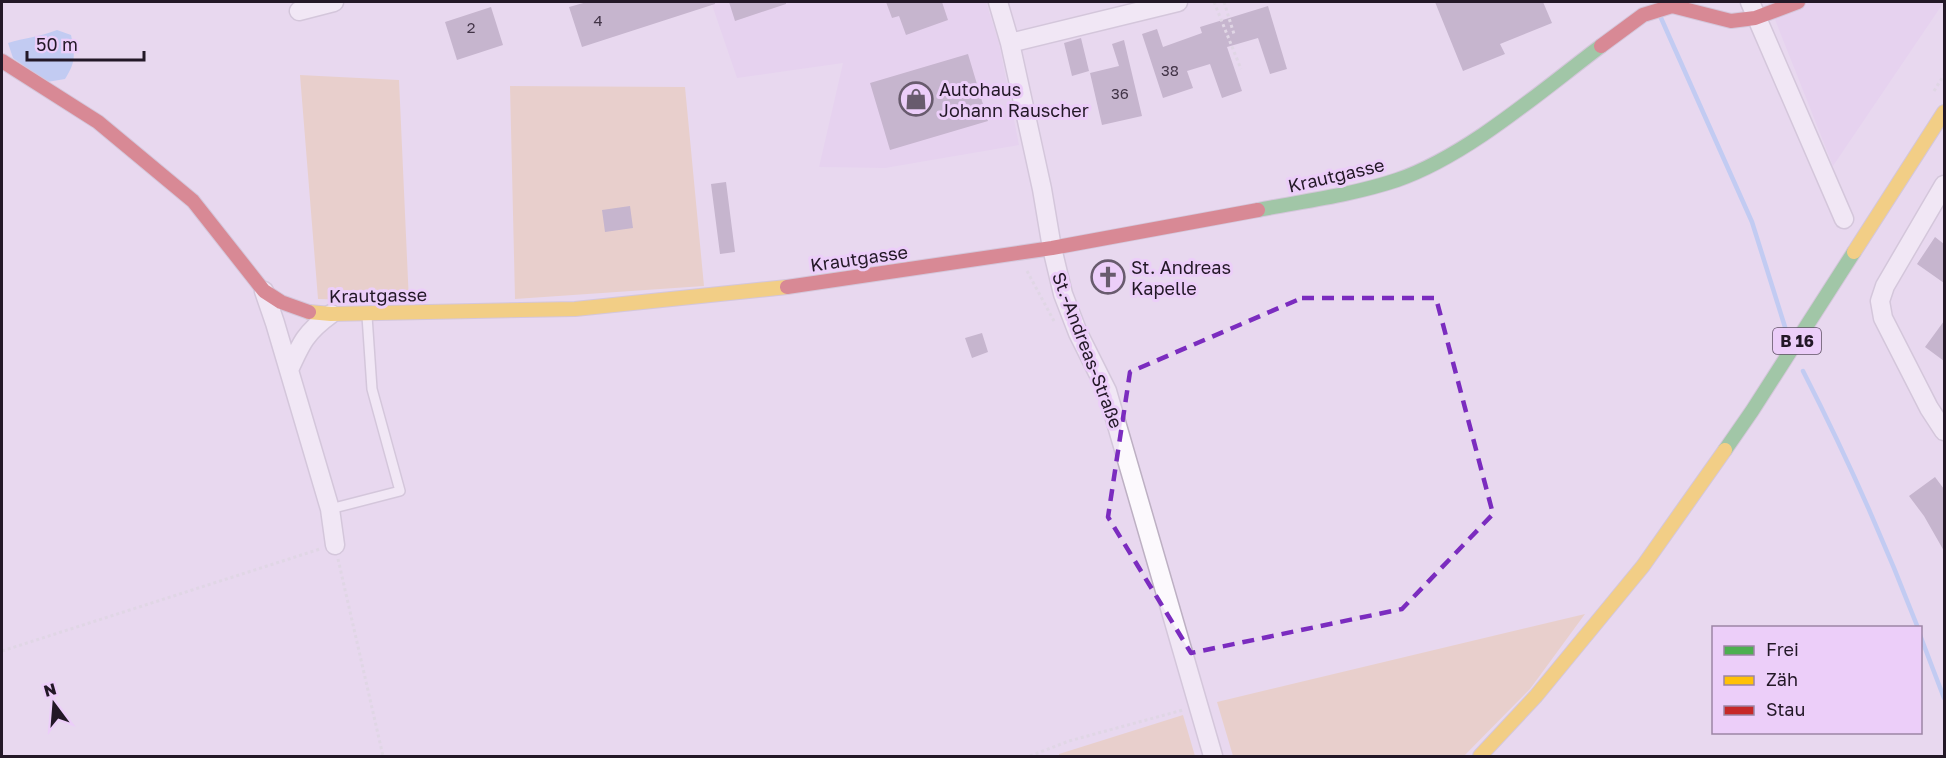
<svg xmlns="http://www.w3.org/2000/svg" width="1946" height="758" font-family="'Golos Text',sans-serif">
<style>
.built{fill:#e5caf0}
.green{fill:#e9c4a3}
.water{fill:#95baf7}
.lines{fill:none;stroke-linecap:round;stroke-linejoin:round}
.stream{stroke:#95baf7;stroke-width:4.5}
.building{fill:#9e89a6}
.lane-casing{stroke:#bdb0c3;stroke-width:12}
.street-casing{stroke:#bdb0c3;stroke-width:21}
.fast-casing{stroke:#bdb0c3;stroke-width:16}
.slow-casing{stroke:#bdb0c3;stroke-width:16}
.jam-casing{stroke:#bdb0c3;stroke-width:16}
.path{stroke:#d7d2d9;stroke-width:3;stroke-dasharray:3 3;stroke-linecap:butt}
.lane{stroke:#fcf9fd;stroke-width:9}
.street{stroke:#fcf9fd;stroke-width:18}
.fast{stroke:#4caf50;stroke-width:14}
.slow{stroke:#ffc107;stroke-width:14}
.jam{stroke:#c62828;stroke-width:14}
.marked{fill:none;stroke:#7b2cbf;stroke-width:4.5;stroke-dasharray:12 8;stroke-linejoin:round}
.labels{text-anchor:middle;dominant-baseline:central;stroke-width:6;stroke-linejoin:round;paint-order:stroke}
.number-label{font-size:15px;fill:#423447}
.shield{fill:#eccef9;stroke:#5f4f66;stroke-width:1.5}
.shield-label{font-size:16px;font-weight:bold;fill:#231827}
.poi-label{font-size:18px;fill:#231827;stroke:#eccef9;text-anchor:start}
.street-label{font-size:18px;fill:#231827;stroke:#eccef9}
</style>
<rect width="100%" height="100%" fill="#e8d8ef"/>
<path class="built" d="M711,2H986L999,43L1019,145L885,168L819,167L843,63L737,78Z
M1768,2H1944L1833,166Z"/>
<path class="green" d="M300,75L399,80L409,302L318,299Z
M510,86L685,87L704,286L515,299Z
M1585,614L1530,689L1464,756H1233L1217,702Z
M1183,715L1195,756H1059V754Z"/>
<path class="water" d="M57,30L71,35C75,55 76,62 65,79L47,82L13,58L8,43C24,38 40,37 57,30Z"/>
<g class="lines">
<path class="stream" d="M1661,18L1752,222L1785,327
M1803,371C1846,455 1884,540 1918,628
M1920,635L1944,698"/>
</g>
<path class="building" d="M587,2H715V4L582,47L569,7Z
M729,2H786V4L735,21Z
M886,2H942L948,20L906,35L899,16L892,18Z
M1435,2H1543L1552,23L1500,44L1505,54L1463,71Z
M1268,6L1287,69L1270,74L1258,38L1227,47L1242,91L1222,98L1210,64L1187,71L1193,88L1163,98L1142,34L1157,29L1163,47L1202,33L1200,27Z
M491,7L503,45L457,60L445,22Z
M1081,38L1089,71L1072,76L1064,43Z
M1124,40L1142,116L1102,125L1090,73L1119,66L1112,44Z
M968,54L988,121L890,150L870,83Z
M726,182L735,252L720,254L711,184Z
M630,206L633,228L605,232L602,210Z
M1935,237L1944,244V283L1917,264Z
M1117,267L1121,280L1100,287L1096,273Z
M1944,321V361L1925,347Z
M982,333L988,352L972,358L965,338Z
M1935,477L1944,489V551L1924,516L1909,496Z"/>
<g class="lines">
<defs>
<path id="lane" d="M330,509L400,491L372,389L367,316"/>
<path id="street" d="M998,2L1010,43L1042,189L1052,248L1063,294L1078,333L1107,391L1213,756
M1750,2L1844,219
M299,11L334,2
M1010,43L1178,2
M1944,185L1885,286L1880,301L1883,318L1929,408L1944,431
M264,291L275,323L330,509L335,545
M289,370C301,343 306,332 331,314"/>
<path id="fast" d="M1258,210C1304,201 1352,195 1397,180C1467,156 1541,91 1601,46
M1725,450L1752,411L1854,252"/>
<path id="slow" d="M1854,252L1944,112
M309,312L331,314L575,309L787,287
M1480,756L1536,696L1643,566L1725,450"/>
<path id="jam" d="M1601,46L1643,15L1672,6L1731,21L1755,18L1798,2
M2,61L98,122L193,201L264,291L281,302L309,312
M787,287L1052,248L1258,210"/>
</defs>
<use href="#lane" class="lane-casing"/>
<use href="#street" class="street-casing"/>
<use href="#fast" class="fast-casing"/>
<use href="#slow" class="slow-casing"/>
<use href="#jam" class="jam-casing"/>
<path class="path" d="M1214,2L1241,69
M1224,2L1234,34
M1934,91L1944,75
M1027,271L1054,321
M338,559L383,756
M2,651L320,549
M1030,756L1069,741L1183,710"/>
<use href="#lane" class="lane"/>
<use href="#street" class="street"/>
<use href="#fast" class="fast"/>
<use href="#slow" class="slow"/>
<use href="#jam" class="jam"/>
</g>
<path d="M0 0H1946V758H0ZM1302,298H1436L1493,514L1402,609L1191,653L1108,517L1130,372Z" fill="#e8d8ef" fill-opacity=".55" fill-rule="evenodd"/>
<path class="marked" d="M1302,298H1436L1493,514L1402,609L1191,653L1108,517L1130,372Z"/>
<defs>
<symbol id="shop-ring" viewBox="-11 -11 22 22"><circle r="9.5" fill="#eccef9" stroke="#685b6d" stroke-width="1.5"/><path d="M-5-2.5h2.3a2.7 3.5 0 0 1 5.4 0H5L5.5 6h-11ZM-1.5-2.5h3a1.5 2.3 0 0 0-3 0Z" fill="#685b6d"/></symbol>
<symbol id="church-ring" viewBox="-11 -11 22 22"><circle r="9.5" fill="#eccef9" stroke="#685b6d" stroke-width="1.5"/><path d="M-1.2-6h2.4v3.5h3.3v2.4h-3.3V6h-2.4V-.1h-3.3v-2.4h3.3Z" fill="#685b6d"/></symbol>
</defs>
<g fill-rule="evenodd">
<use href="#shop-ring" x="897" y="80" width="38" height="38"/>
<use href="#church-ring" x="1089" y="258" width="38" height="38"/>
</g>
<g class="labels">
<g class="number-label">
<text x="598" y="20">4</text>
<text x="471" y="27">2</text>
<text x="1170" y="70">38</text>
<text x="1120" y="93">36</text>
</g>
<rect class="shield" x="1773" y="328" width="48" height="26" rx="4.5"/>
<g class="shield-label">
<text x="1797" y="341">B 16</text>
</g>
<g class="poi-label">
<text x="939" y="89">Autohaus<tspan x="939" dy="21">Johann Rauscher</tspan></text>
<text x="1131" y="267">St. Andreas<tspan x="1131" dy="21">Kapelle</tspan></text>
</g>
<g class="street-label">
<text transform="translate(1336 175) rotate(-13)">Krautgasse</text>
<text transform="translate(859 258) rotate(-8)">Krautgasse</text>
<text transform="translate(378 295) rotate(-1)">Krautgasse</text>
<text transform="translate(1088 350) rotate(69)">St.-Andreas-Straße</text>
</g>
</g>
<rect width="1946" height="758" fill="none" stroke="#231827" stroke-width="6"/>
<rect x="1712" y="626" width="210" height="108" fill="#eccef9" stroke="#9c85a5" stroke-width="1.5"/>
<rect x="1724" y="646" width="30" height="9" fill="#4caf50" stroke="#9c85a5" stroke-width="1.5"/>
<text x="1766" y="656" font-size="18" fill="#231827">Frei</text>
<rect x="1724" y="676" width="30" height="9" fill="#ffc107" stroke="#9c85a5" stroke-width="1.5"/>
<text x="1766" y="686" font-size="18" fill="#231827">Zäh</text>
<rect x="1724" y="706" width="30" height="9" fill="#c62828" stroke="#9c85a5" stroke-width="1.5"/>
<text x="1766" y="716" font-size="18" fill="#231827">Stau</text>
<g transform="translate(54 704) rotate(344)" stroke="#eccef9" stroke-width="4.5" paint-order="stroke">
<path d="M0-4.5L10 22L0 15L-10 22Z" fill="#231827"/>
<text y="-9" font-size="16" font-weight="bold" text-anchor="middle" fill="#231827">N</text>
</g>
<path d="M27 51v9h117v-9" fill="none" stroke="#231827" stroke-width="3"/>
<text x="36" y="51" font-size="18" fill="#231827" stroke="#eccef9" stroke-width="4.5" paint-order="stroke">50 m</text>
</svg>
